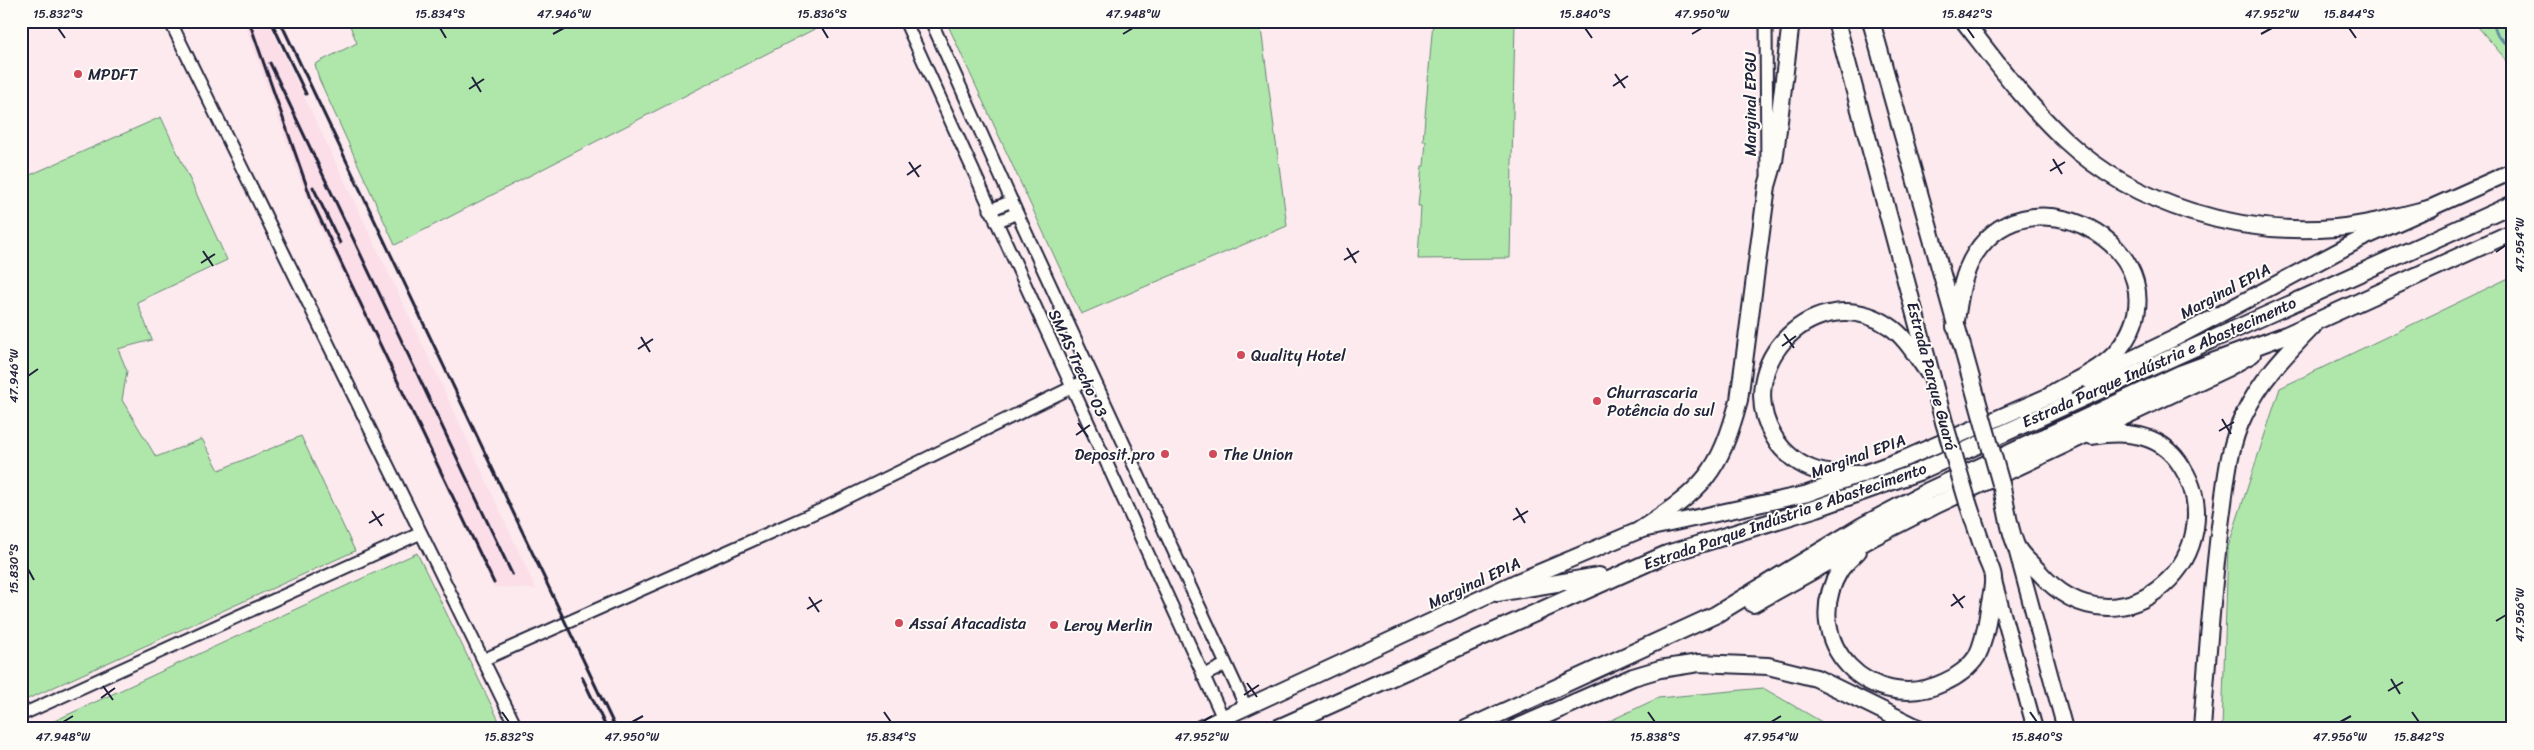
<svg xmlns="http://www.w3.org/2000/svg" width="2534" height="750" font-family="Sriracha,sans-serif">
<style>
.built{fill:#fbdee8}
.green{fill:#afe7ab;stroke:#688473}
.lines{fill:none;stroke-linecap:round;stroke-linejoin:round}
.stream{stroke:#6090a2;stroke-width:3}
.tertiary-casing{stroke:#22223b;stroke-width:15}
.secondary-casing{stroke:#22223b;stroke-width:18}
.primary-casing{stroke:#22223b;stroke-width:19}
.trunk-casing{stroke:#22223b;stroke-width:20}
.tertiary{stroke:#fdfcf7;stroke-width:11}
.secondary{stroke:#fdfcf7;stroke-width:14}
.primary{stroke:#fdfcf7;stroke-width:15}
.trunk{stroke:#fdfcf7;stroke-width:16}
.rail{stroke:#22223b;stroke-width:3}
.trunk-bridge-casing{stroke:#22223b;stroke-width:20;stroke-linecap:butt}
.trunk-bridge{stroke:#fdfcf7;stroke-width:16}
.ticks{fill:none;stroke:#22223b;stroke-width:2}
.poi-dot{fill:#d1495b;stroke:#fdfcf7;stroke-width:2}
.labels{text-anchor:middle;dominant-baseline:central;stroke-width:4;stroke-linejoin:round;paint-order:stroke}
.poi-label{font-size:16px;fill:#22223b;stroke:#fdfcf7;text-anchor:start}
.street-label{font-size:16px;fill:#22223b;stroke:#fdfcf7}
.neatline{fill:none;stroke:#22223b;stroke-width:2}
.ticks-label{font-size:12px;text-anchor:middle;fill:#22223b}
</style>
<rect width="100%" height="100%" fill="#fceaee"/>
<filter id="ink" filterUnits="userSpaceOnUse"><feTurbulence type="fractalNoise" baseFrequency=".02" numOctaves="2"/><feDisplacementMap in="SourceGraphic" scale="10" xChannelSelector="R" yChannelSelector="G"/><feConvolveMatrix kernelMatrix="1 2 1 2 8 2 1 2 1" color-interpolation-filters="sRGB"/></filter>
<g filter="url(#ink)">
<path class="built" d="M244,21H268L439,379L536,589L494,587L310,207Z"/>
<path class="green" d="M348,21H830L395,245L319,79L315,64L357,43Z
M946,21H1260L1287,226L1081,314Z
M1433,21H1515L1510,258L1418,259L1421,206H1418L1422,166H1424L1426,141H1423Z
M2272,21H2458L2284,23Z
M2473,21H2513V68Z
M161,117L227,260L137,302L152,340L118,349L127,371L122,400L156,457L202,439L219,470L301,436L355,551L21,702V179Z
M2513,276V729H2222L2228,547L2280,388Z
M417,553L503,729H37Z
M1763,688L1834,729H1593L1658,698Z"/>
<g class="lines">
<path class="stream" d="M2492,21L2498,36L2513,49"/>
<defs>
<path id="tertiary" d="M170,21L517,729
M905,21L1223,718
M931,21L1017,213L1246,707
M1766,21L1767,174
M990,210L1012,201
M996,222L1017,213
M485,659L823,509L1093,377
M1203,676L1225,665
M21,715L421,533"/>
<path id="secondary" d="M2016,549L2065,729
M1994,581L2035,729"/>
<path id="primary" d="M2088,380L2179,336L2361,239L2513,171
M1199,729L1514,583L1640,530L1806,494L1906,458L2065,389"/>
<path id="trunk" d="M1836,21L1944,422
M1871,21L1981,414
M1964,21C1996,62 2027,105 2065,140C2136,206 2240,236 2335,228C2368,225 2400,216 2432,208
M1955,327C1959,302 1961,276 1975,254C2033,163 2191,255 2119,349C2104,369 2075,380 2053,393
M1863,474C1848,474 1832,475 1818,471C1800,466 1783,453 1774,437C1730,364 1817,278 1889,326C1905,336 1917,357 1928,372
M2001,484C2006,504 2008,525 2015,543C2018,554 2032,564 2039,572C2121,666 2242,550 2178,461C2158,433 2123,430 2092,436
M1640,530C1704,488 1719,474 1739,400L1767,186L1774,162L1791,21
M1858,551C1852,557 1845,563 1840,570C1797,642 1872,717 1945,682C1957,677 1970,667 1977,656C1983,644 1986,629 1988,616C1989,604 1994,590 1993,578C1993,571 1988,563 1986,557C1980,539 1974,521 1968,503
M1497,593L1599,576
M1753,604L1875,536L1934,506L2227,368L2252,354
M1276,729L1667,554L1817,508L1918,472L2513,204
M1466,729L1715,615L1862,526L1928,491L2180,374L2286,335L2513,232
M1514,729L1633,677L1660,669L1699,663L1768,666L1816,678L1920,729
M2202,729C2207,658 2212,588 2221,518C2226,483 2228,447 2244,415C2261,379 2286,354 2313,326"/>
</defs>
<use href="#tertiary" class="tertiary-casing"/>
<use href="#secondary" class="secondary-casing"/>
<use href="#primary" class="primary-casing"/>
<use href="#trunk" class="trunk-casing"/>
<use href="#tertiary" class="tertiary"/>
<use href="#secondary" class="secondary"/>
<use href="#primary" class="primary"/>
<use href="#trunk" class="trunk"/>
<path class="rail" d="M249,21L313,204L494,583
M271,21L306,94
M280,21L616,729
M270,63L512,574
M313,187L340,243
M582,677L607,729"/>
<defs>
<path id="trunk-bridge" d="M1981,414L2001,484
M1944,422L1968,503"/>
</defs>
<use href="#trunk-bridge" class="trunk-bridge-casing"/>
<use href="#trunk-bridge" class="trunk-bridge"/>
</g>
</g>
<path class="ticks" d="M58,28L65,38M440,28L446,38M822,28L828,38M1585,28L1592,38M1967,28L1974,38M2349,28L2356,38M553,34L564,28M1123,34L1133,28M1692,34L1702,28M2261,34L2272,28M1615,74L1625,88M472,77L481,92M1613,86L1628,76M469,89L484,79M2053,159L2062,174M909,162L919,177M2050,171L2065,162M907,175L921,165M1347,248L1356,263M203,251L213,266M2496,252L2506,245M1344,260L1359,251M201,263L215,254M1784,334L1794,348M641,337L650,352M1782,346L1796,336M638,349L653,339M28,376L38,369M2222,419L2231,434M1078,423L1088,437M2219,431L2234,422M1076,435L1090,425M1516,508L1525,523M372,511L382,526M1513,520L1528,511M369,523L384,514M28,569L34,580M1953,594L1963,608M809,597L819,612M1951,606L1965,596M807,609L822,600M2496,621L2506,615M2391,679L2400,694M1247,683L1257,697M103,686L113,700M2388,691L2403,682M1244,695L1259,685M101,698L115,688M502,712L509,722M884,712L891,722M1648,712L1655,722M2030,712L2037,722M2412,712L2419,722M63,722L73,716M632,722L643,716M1202,722L1212,716M1771,722L1781,716M2340,722L2351,716"/>
<g class="poi-dot">
<circle cx="78" cy="74" r="5"/>
<circle cx="1241" cy="355" r="5"/>
<circle cx="1597" cy="401" r="5"/>
<circle cx="1165" cy="454" r="5"/>
<circle cx="1213" cy="454" r="5"/>
<circle cx="899" cy="623" r="5"/>
<circle cx="1054" cy="625" r="5"/>
</g>
<g class="labels">
<g class="poi-label">
<text x="88" y="74">MPDFT</text>
<text x="1251" y="355">Quality Hotel</text>
<text x="1607" y="392">Churrascaria<tspan x="1607" dy="18">Potência do sul</tspan></text>
<text x="1155" y="454" text-anchor="end">Deposit.pro</text>
<text x="1223" y="454">The Union</text>
<text x="909" y="623">Assaí Atacadista</text>
<text x="1064" y="625">Leroy Merlin</text>
</g>
<g class="street-label">
<text transform="translate(1750 104) rotate(-90)">Marginal EPGU</text>
<text transform="translate(2225 291) rotate(-28)">Marginal EPIA</text>
<text transform="translate(2159 362) rotate(-24)">Estrada Parque Indústria e Abastecimento</text>
<text transform="translate(1078 363) rotate(65)">SMAS Trecho 03</text>
<text transform="translate(1932 376) rotate(75)">Estrada Parque Guará</text>
<text transform="translate(1858 456) rotate(-20)">Marginal EPIA</text>
<text transform="translate(1785 516) rotate(-19)">Estrada Parque Indústria e Abastecimento</text>
<text transform="translate(1474 583) rotate(-25)">Marginal EPIA</text>
</g>
</g>
<rect width="2534" height="750" fill="none" stroke="#fdfcf7" stroke-width="55"/>
<rect x="28" y="28" width="2478" height="694" class="neatline"/>
<g class="ticks-label">
<text x="58" y="18">15.832°S</text>
<text x="440" y="18">15.834°S</text>
<text x="564" y="18">47.946°W</text>
<text x="822" y="18">15.836°S</text>
<text x="1133" y="18">47.948°W</text>
<text x="1585" y="18">15.840°S</text>
<text x="1702" y="18">47.950°W</text>
<text x="1967" y="18">15.842°S</text>
<text x="2272" y="18">47.952°W</text>
<text x="2349" y="18">15.844°S</text>
<text transform="translate(2520 245) rotate(-90)" y="4">47.954°W</text>
<text transform="translate(14 376) rotate(-90)" y="4">47.946°W</text>
<text transform="translate(14 569) rotate(-90)" y="4">15.830°S</text>
<text transform="translate(2520 615) rotate(-90)" y="4">47.956°W</text>
<text x="63" y="741">47.948°W</text>
<text x="509" y="741">15.832°S</text>
<text x="632" y="741">47.950°W</text>
<text x="891" y="741">15.834°S</text>
<text x="1202" y="741">47.952°W</text>
<text x="1655" y="741">15.838°S</text>
<text x="1771" y="741">47.954°W</text>
<text x="2037" y="741">15.840°S</text>
<text x="2340" y="741">47.956°W</text>
<text x="2419" y="741">15.842°S</text>
</g>
</svg>
